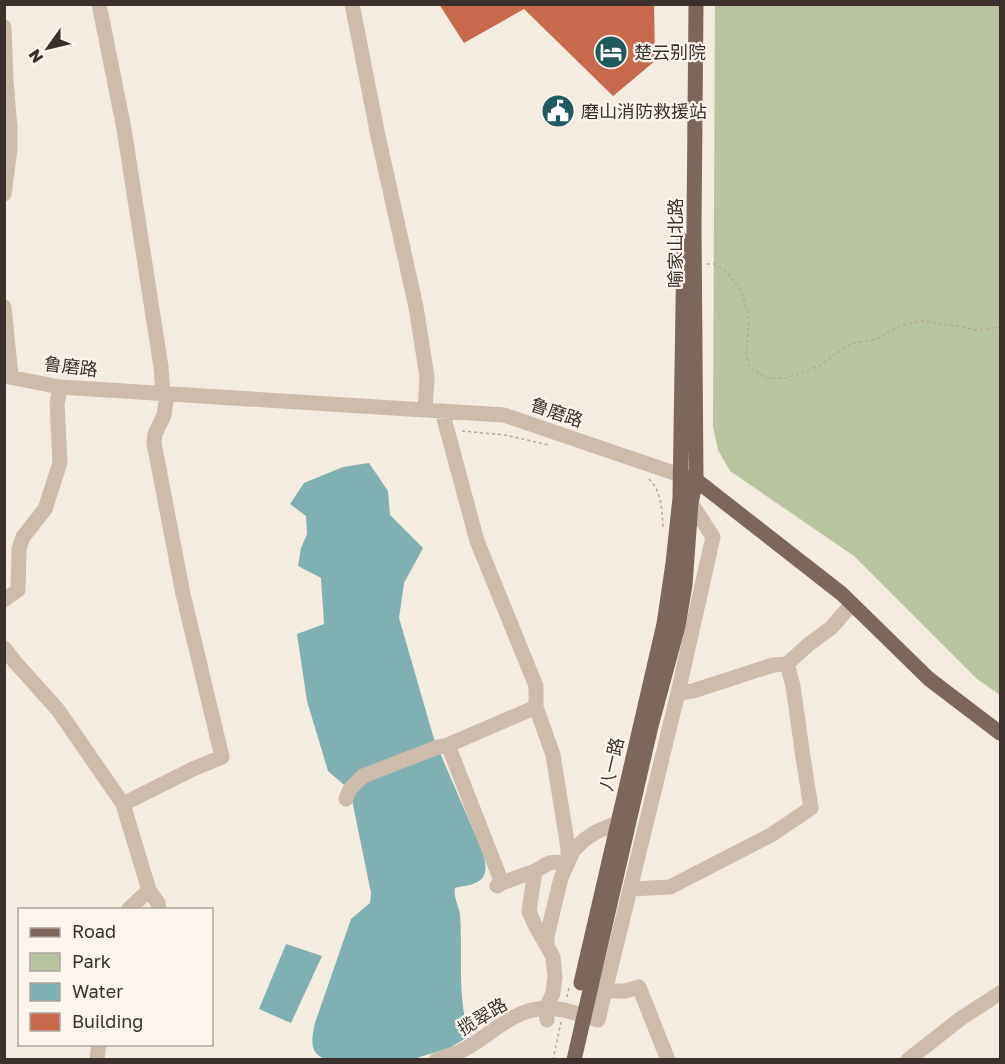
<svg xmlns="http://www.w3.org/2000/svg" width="1005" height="1064" font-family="'Golos Text','Noto Sans SC',sans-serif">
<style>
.green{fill:#b8c4a0}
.water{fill:#7fb0b2}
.building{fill:#c8694b}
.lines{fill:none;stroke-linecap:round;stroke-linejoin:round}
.path{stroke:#b9a596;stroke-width:1.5;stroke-dasharray:3 3;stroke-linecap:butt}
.minor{stroke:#cdbbac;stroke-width:15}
.major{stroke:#7d675c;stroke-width:15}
.labels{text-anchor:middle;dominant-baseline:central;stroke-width:4.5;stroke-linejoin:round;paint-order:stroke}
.poi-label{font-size:18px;fill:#3b302b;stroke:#fbf5ee;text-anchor:start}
.street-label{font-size:18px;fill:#3b302b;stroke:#fbf5ee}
</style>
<rect width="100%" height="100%" fill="#f4ebe1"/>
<path class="green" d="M715,5H1000V695L977,679L854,556L730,471L718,450L713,426Z"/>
<path class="water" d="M369,463L388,491L390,515L423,548L404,583L399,618L434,739L481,848C485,860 491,877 475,883C469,886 462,886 455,888C453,897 459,906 460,915C463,956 457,991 468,1032L467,1036L463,1040L449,1048L410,1060L325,1059C308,1053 312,1037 315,1023L351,919L370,903L371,893L350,790L328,771L307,701L297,634L324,624L321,578L298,566L301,548L307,534L306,516L290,504L304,483L343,467Z
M286,944L322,956L291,1023L259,1009Z"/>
<path class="building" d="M439,4H654L655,61L613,96L524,9L464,43Z"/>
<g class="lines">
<path class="path" d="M707,264H714L726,271L742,292L749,321L746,355L750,368L767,378H786L819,366L850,344L877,339L901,325L922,321L957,326L976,330L1000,327
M462,431L505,435L549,445
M649,479C662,492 662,510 663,528
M567,997L569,987
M553,1060L561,1022"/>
<path class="minor" d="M99,4L124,129L161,367L163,393
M352,4L378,136L416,307L427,377L425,410
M4,27L6,82L10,128V149L4,194
M4,307L11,376
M4,376L60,387L504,415L680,475
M442,411L477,541L536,686V707L553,755L568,848V861L549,863L535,871L502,883L497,886
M4,600L18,590L19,549L23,537L45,509L60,463L57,404L60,387
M4,648L15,662L58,710L123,804
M678,693L693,691L773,665L787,664
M346,799L350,789L363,776L438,747L448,745
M535,871L529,911L534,923L547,946
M502,883L448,745L536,707
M631,889L670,887L771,835L811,808L803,757L793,686L787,664L809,644L831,628L852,604
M149,890L158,903L159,910
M128,910L149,890L123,804L193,769L222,757L183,594L154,443L155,434L164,415L167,394
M606,991H625L639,987L668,1060
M547,1020L546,1008L553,993L555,977L553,957L547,946V936L561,878L573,851L584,840L596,832L617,823
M97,1060L99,1044
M436,1060C445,1057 455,1054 463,1050C490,1036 510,1011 544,1008C560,1007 583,1015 598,1020L678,693L713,537L691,503
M908,1060L960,1019L1000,993"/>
<path class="major" d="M688,478L696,480L842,594L929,679L1000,733
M581,983L664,624L673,563L680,498L684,241
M574,1060L651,726L678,626L685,585L691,503L696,480L694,225L696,4"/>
</g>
<defs>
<symbol id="hotel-disc" viewBox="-11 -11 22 22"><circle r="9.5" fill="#1f5a5e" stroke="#fbf5ee"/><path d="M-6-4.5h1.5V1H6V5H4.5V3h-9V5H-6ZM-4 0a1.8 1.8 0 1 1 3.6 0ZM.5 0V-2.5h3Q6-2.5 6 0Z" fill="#fff"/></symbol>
<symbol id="civic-disc" viewBox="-11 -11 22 22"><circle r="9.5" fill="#1f5a5e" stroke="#fbf5ee"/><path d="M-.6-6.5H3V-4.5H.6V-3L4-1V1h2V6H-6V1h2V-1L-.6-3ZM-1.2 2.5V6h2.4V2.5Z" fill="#fff"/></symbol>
</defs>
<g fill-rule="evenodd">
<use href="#hotel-disc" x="592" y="33" width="38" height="38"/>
<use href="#civic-disc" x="539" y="92" width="38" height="38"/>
</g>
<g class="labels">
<g class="poi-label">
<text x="634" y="52">楚云别院</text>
<text x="581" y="111">磨山消防救援站</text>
</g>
<g class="street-label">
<text transform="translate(675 243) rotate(-90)">喻家山北路</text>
<text transform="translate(71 366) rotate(7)">鲁磨路</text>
<text transform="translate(557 412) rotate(19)">鲁磨路</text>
<text transform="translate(611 764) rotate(-77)">八一路</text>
<text transform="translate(482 1016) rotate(-31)">揽翠路</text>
</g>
</g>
<rect width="1005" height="1064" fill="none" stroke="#3b302b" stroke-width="12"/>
<rect x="18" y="908" width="195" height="138" fill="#fbf5ee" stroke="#aea6a0" stroke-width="1.5"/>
<rect x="30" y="928" width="30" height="9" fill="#7d675c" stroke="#aea6a0" stroke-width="1.5"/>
<text x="72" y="938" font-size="18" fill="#3b302b">Road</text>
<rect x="30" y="953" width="30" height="18" fill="#b8c4a0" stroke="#aea6a0" stroke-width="1.5"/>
<text x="72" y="968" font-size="18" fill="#3b302b">Park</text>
<rect x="30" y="983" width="30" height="18" fill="#7fb0b2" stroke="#aea6a0" stroke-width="1.5"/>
<text x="72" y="998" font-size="18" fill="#3b302b">Water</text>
<rect x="30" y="1013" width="30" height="18" fill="#c8694b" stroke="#aea6a0" stroke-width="1.5"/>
<text x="72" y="1028" font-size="18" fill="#3b302b">Building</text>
<g transform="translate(48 48) rotate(236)" stroke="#fbf5ee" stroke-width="4.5" paint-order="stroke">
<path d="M0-4.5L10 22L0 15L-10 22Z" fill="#3b302b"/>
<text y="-9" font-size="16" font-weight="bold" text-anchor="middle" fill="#3b302b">N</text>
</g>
</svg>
